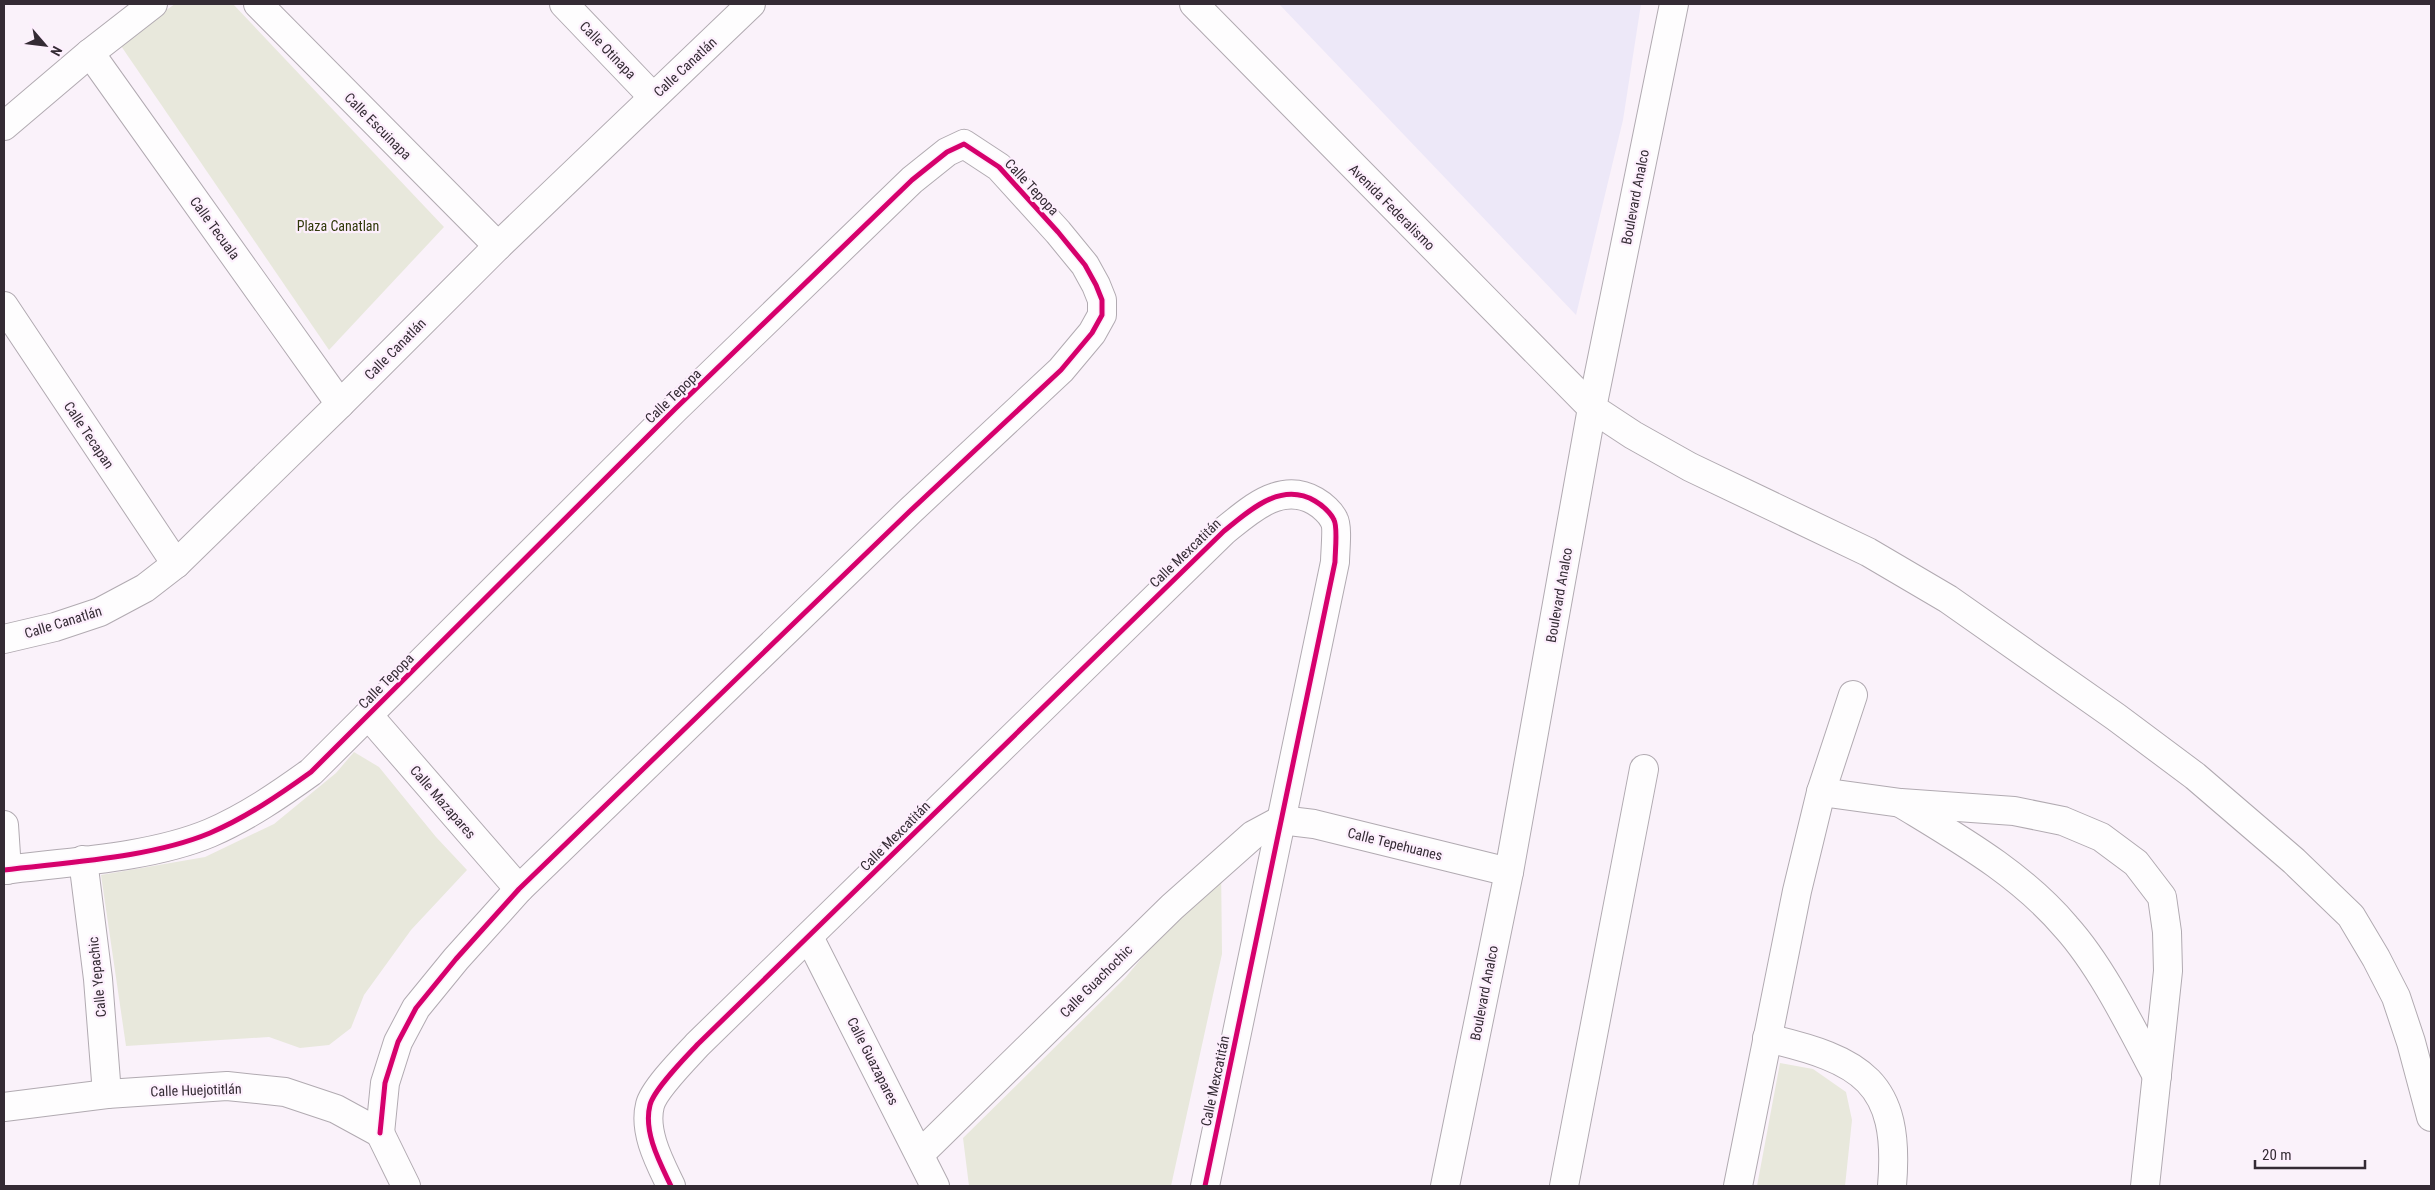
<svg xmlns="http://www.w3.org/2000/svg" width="2435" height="1190" viewBox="0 0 2435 1190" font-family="'Roboto Condensed',sans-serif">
<rect width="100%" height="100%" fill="#faf2fa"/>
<path fill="#ede8f8" d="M1279,4H1641L1623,120L1576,315Z"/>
<g fill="#e8e8dc">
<path d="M175,4H233L444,227L329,350L119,43Z"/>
<path d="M354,752L379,767L436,837L467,870L411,930L364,995L351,1028L329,1045L300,1048L269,1037L126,1046L101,875L205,857L274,824L336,773Z"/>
<path d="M1221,863L1222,954L1171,1186H969L963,1138L1125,978Z"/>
<path d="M1780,1063L1813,1069L1846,1092L1852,1120L1845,1186H1757Z"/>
</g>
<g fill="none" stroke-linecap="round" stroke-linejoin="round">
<defs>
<g id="street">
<path d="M258,4L498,246"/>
<path d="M564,4L653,97"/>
<path d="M1674,4L1592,408L1633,435L1690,467L1868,552L1948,599L2116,717L2195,776L2294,861L2351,916L2376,958L2396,997L2411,1042L2431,1117"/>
<path d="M90,53L340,404"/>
<path d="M4,126L90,53L153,4"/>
<path d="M4,306L176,564"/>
<path d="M4,639L55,627L100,612L145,588L176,564L340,404L498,246L751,4"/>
<path d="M368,715L519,889"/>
<path d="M1821,792L1901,803L2014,811L2063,821L2101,837L2136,863L2162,897L2167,932L2168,971L2145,1186"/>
<path d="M1902,804C1961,840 2021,874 2066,927C2102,967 2132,1029 2157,1076"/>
<path d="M4,825L7,870"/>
<path d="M83,860L98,979L107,1094"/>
<path d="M4,870C68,862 150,858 210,833C247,817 279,795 311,772L675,409L912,180L947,152L964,144L999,167L1058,232L1085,265L1096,285L1102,300V315L1092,333L1061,370L910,511L519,889L456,959L416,1008L398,1042L385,1083L380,1133"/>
<path d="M809,937L935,1186"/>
<path d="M1767,1038C1861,1060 1901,1081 1892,1186"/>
<path d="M4,1107L107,1094L227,1086L285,1092L336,1109L380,1133"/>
<path d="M380,1133L406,1186"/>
<path d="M920,1154L1172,907L1253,835L1281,820L1314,824L1509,872"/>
<path d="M671,1186C660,1163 643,1132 650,1105C654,1089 686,1057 698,1044L1224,531C1250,510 1281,481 1315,501C1322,505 1331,513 1334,520C1338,527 1335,553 1335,562L1205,1186"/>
<path d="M1564,1186L1644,769"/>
<path d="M1738,1186L1797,891L1821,792L1853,695"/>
</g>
<path id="secondary" d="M1194,4L1592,408L1509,872L1445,1186"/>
</defs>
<use href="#street" stroke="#b1aab1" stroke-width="30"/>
<use href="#secondary" stroke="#b1aab1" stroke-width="30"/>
<use href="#street" stroke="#fefdfe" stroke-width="28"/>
<use href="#secondary" stroke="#fefdfe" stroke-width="28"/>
<defs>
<g id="cycleway">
<path d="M4,870C68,862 150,858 210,833C247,817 279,795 311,772L675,409L912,180L947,152L964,144L999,167L1058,232L1085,265L1096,285L1102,300V315L1092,333L1061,370L910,511L519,889L456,959L416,1008L398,1042L385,1083L380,1133"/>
<path d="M671,1186C660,1163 643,1132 650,1105C654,1089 686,1057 698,1044L1224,531C1250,510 1281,481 1315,501C1322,505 1331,513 1334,520C1338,527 1335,553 1335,562L1205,1186"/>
</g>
</defs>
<use href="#cycleway" stroke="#fdeffd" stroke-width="8"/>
<use href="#cycleway" stroke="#d6006c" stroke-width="5"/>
</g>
<g text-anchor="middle" stroke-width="4.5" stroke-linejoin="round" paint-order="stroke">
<g font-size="14" fill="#342b34" stroke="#fdeffd">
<text transform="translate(608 50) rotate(46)" y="5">Calle Otinapa</text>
<text transform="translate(685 67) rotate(-43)" y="5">Calle Canatlán</text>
<text transform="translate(378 126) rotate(45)" y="5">Calle Escuinapa</text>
<text transform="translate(1032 187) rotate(47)" y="5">Calle Tepopa</text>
<text transform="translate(1635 197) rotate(-79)" y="5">Boulevard Analco</text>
<text transform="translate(1392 207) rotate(45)" y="5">Avenida Federalismo</text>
<text transform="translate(215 228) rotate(54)" y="5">Calle Tecuala</text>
<text transform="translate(395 349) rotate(-45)" y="5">Calle Canatlán</text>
<text transform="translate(673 396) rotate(-44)" y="5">Calle Tepopa</text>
<text transform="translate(89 435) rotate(56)" y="5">Calle Tecapan</text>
<text transform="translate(1185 553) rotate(-44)" y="5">Calle Mexcatitán</text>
<text transform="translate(1559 595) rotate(-80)" y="5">Boulevard Analco</text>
<text transform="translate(63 622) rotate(-17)" y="5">Calle Canatlán</text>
<text transform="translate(386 681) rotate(-45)" y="5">Calle Tepopa</text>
<text transform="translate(443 802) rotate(49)" y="5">Calle Mazapares</text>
<text transform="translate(895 836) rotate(-45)" y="5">Calle Mexcatitán</text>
<text transform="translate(1395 844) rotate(14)" y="5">Calle Tepehuanes</text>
<text transform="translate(97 977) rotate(-96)" y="5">Calle Yepachic</text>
<text transform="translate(1096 981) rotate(-45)" y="5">Calle Guachochic</text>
<text transform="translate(1484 993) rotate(-79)" y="5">Boulevard Analco</text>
<text transform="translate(873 1061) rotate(63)" y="5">Calle Guazapares</text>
<text transform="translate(1215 1081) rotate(-78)" y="5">Calle Mexcatitán</text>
<text transform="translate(196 1090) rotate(-2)" y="5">Calle Huejotitlán</text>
</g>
<g font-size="14" fill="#31390a" stroke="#fdeffd">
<text x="338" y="231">Plaza Canatlan</text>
</g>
</g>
<rect width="2435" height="1190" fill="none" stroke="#342b34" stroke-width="10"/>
<g transform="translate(45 45) rotate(118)" stroke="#fdeffd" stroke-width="4" paint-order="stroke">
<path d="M0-4L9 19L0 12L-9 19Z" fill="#342b34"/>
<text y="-8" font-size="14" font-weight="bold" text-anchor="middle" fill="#342b34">N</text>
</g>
<path d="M2255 1160v8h110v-8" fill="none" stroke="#342b34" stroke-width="2.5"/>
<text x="2262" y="1160" font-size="15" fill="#342b34" stroke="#fdeffd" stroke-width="4" paint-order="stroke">20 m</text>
</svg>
